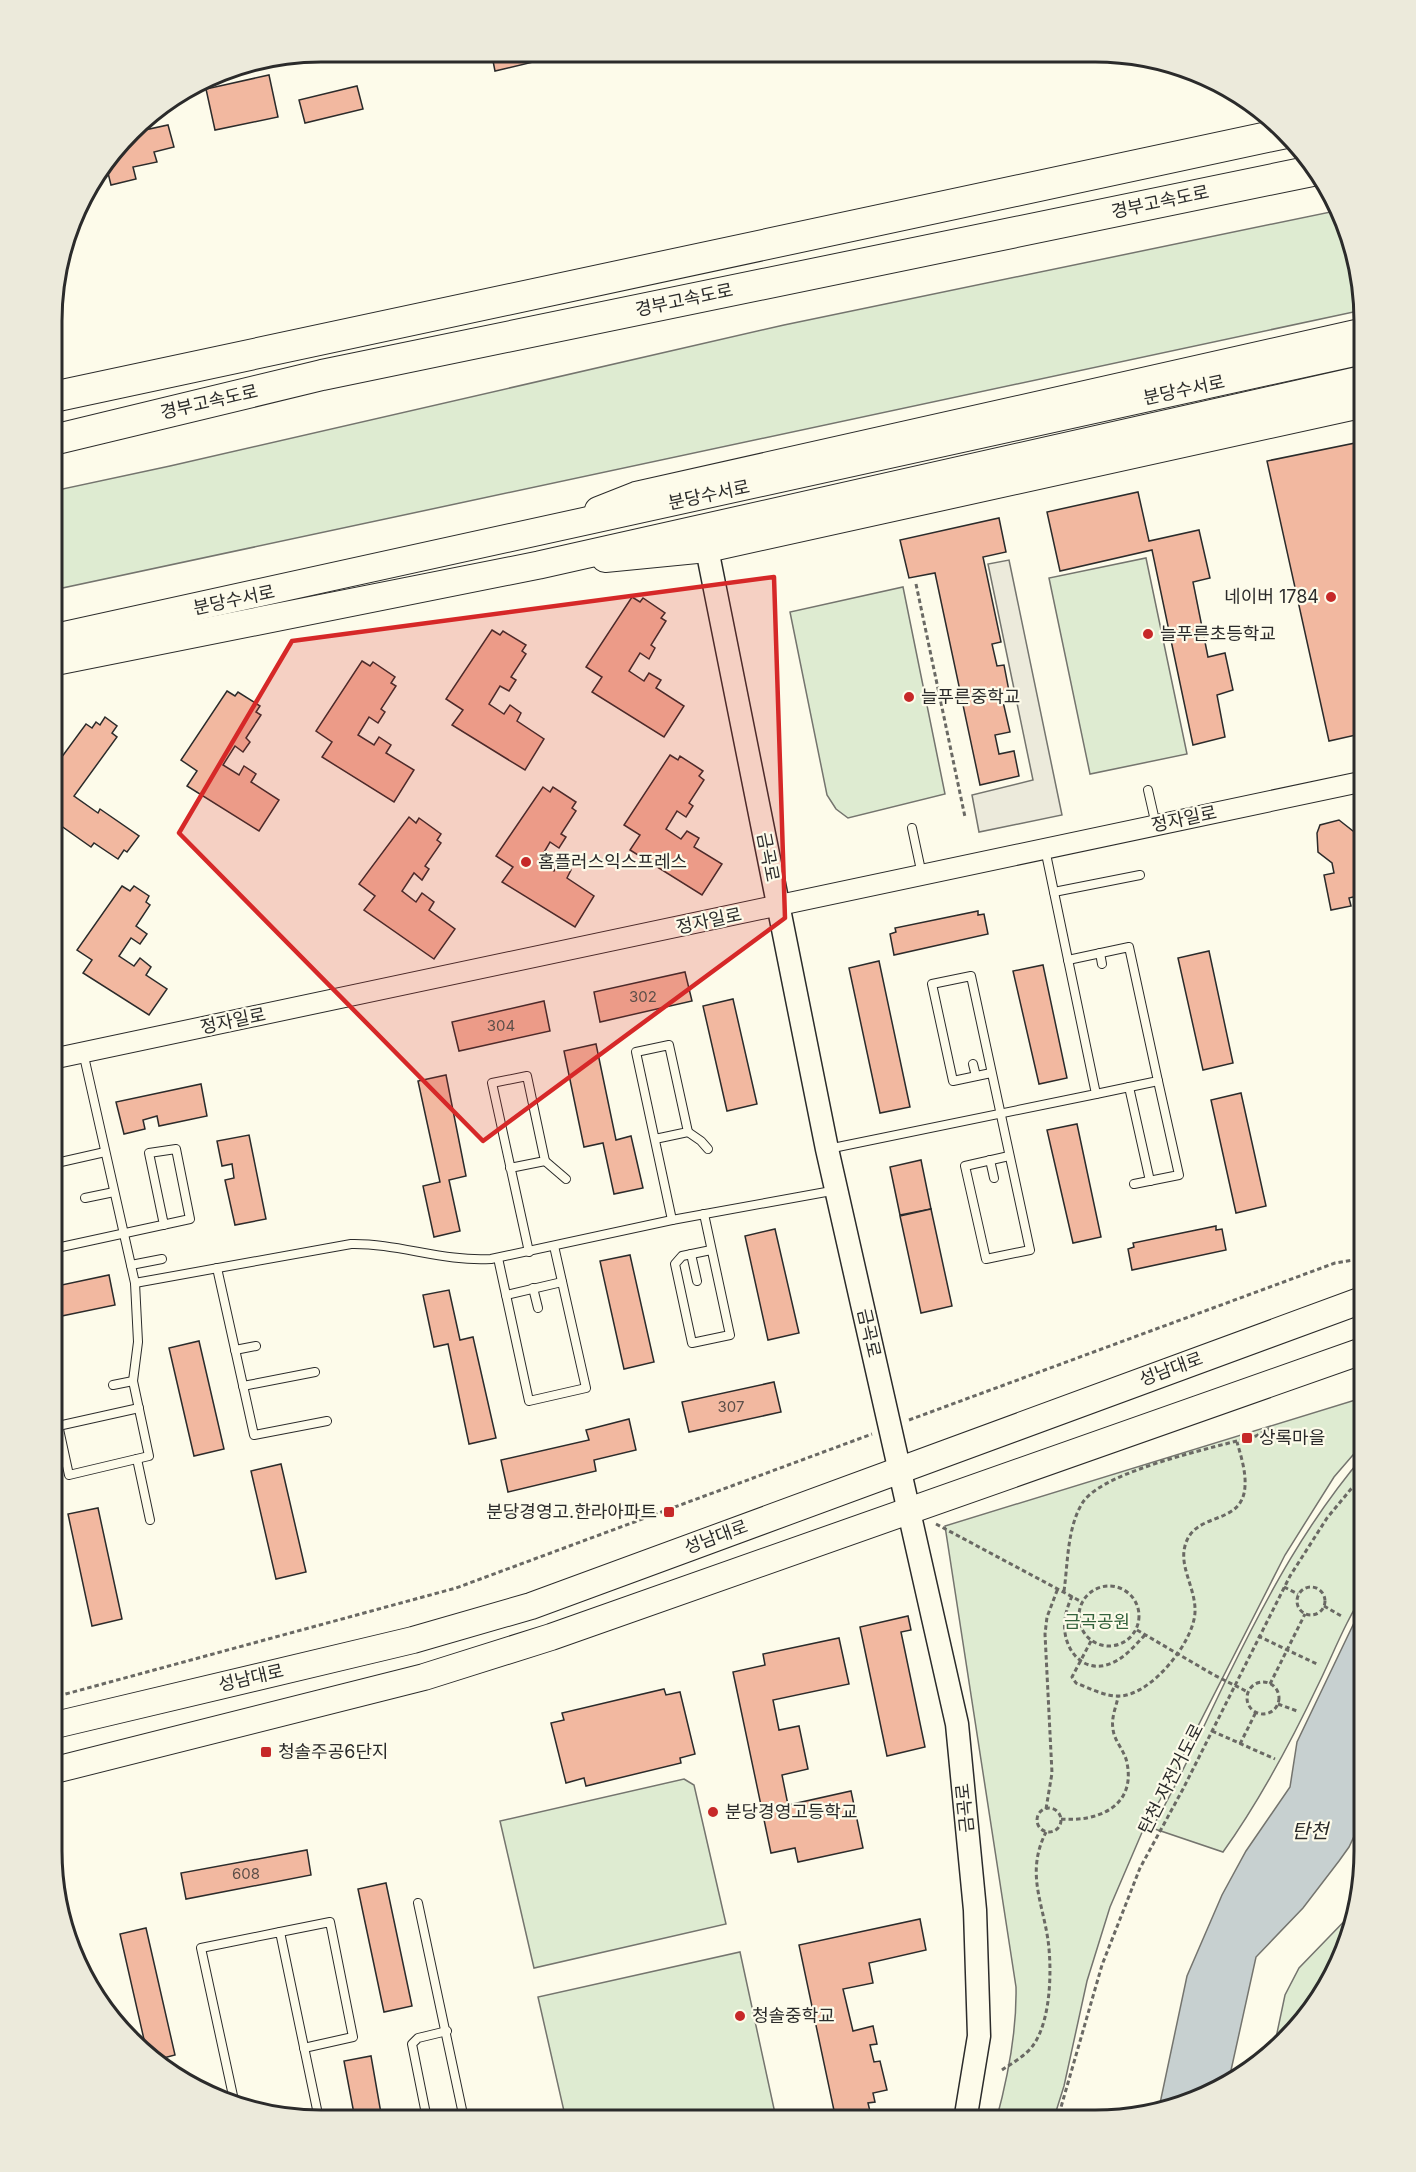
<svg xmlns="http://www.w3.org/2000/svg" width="1416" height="2172" viewBox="0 0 1416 2172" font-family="Inter,'Noto Sans KR',sans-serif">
<rect width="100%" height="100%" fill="#fdfbea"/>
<g fill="#deebd1" stroke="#74746e" stroke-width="1.5">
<path d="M1340,210L1344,217L1363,310L53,590V491L170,466L784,325Z"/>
<path d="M1146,558L1187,754L1090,774L1049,578Z"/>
<path d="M903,587L945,794L848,818L836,809L827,795L790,612Z"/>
<path d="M1365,1397V1441L1334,1477L1285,1555L1165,1791L1143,1830L1110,1907L1087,1981L1064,2086L1053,2121H996C1008,2077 1017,2032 1016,1987L945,1526Z"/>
<path d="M1365,1454V1592C1346,1620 1334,1652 1319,1683C1291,1742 1261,1799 1223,1852L1152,1828C1182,1777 1204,1724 1230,1672C1269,1593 1307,1522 1365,1454Z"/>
<path d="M684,1779L694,1785L726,1924L534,1968L500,1821Z"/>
<path d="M1357,1908L1351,1939L1310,2015L1273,2052L1285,1995L1299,1968Z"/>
<path d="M740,1952L776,2118L767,2120H566L538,1997Z"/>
</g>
<path fill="#eceadb" stroke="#74746e" stroke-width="1.5" d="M1009,560L1062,815L979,832L972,795L1033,780L988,564Z"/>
<path fill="#c7d0d0" stroke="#74746e" stroke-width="1.5" d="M1364,1602V1815L1349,1847L1339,1861L1303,1908L1256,1957L1228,2084L1199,2100L1159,2108L1187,1976L1222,1895L1246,1851L1290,1787L1297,1742Z"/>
<g fill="#f2b8a0" stroke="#2b2b2b" stroke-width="1.5">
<path d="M491,51L549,52L550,58L495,71Z"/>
<path d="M269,75L278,117L215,130L206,89Z"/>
<path d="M357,86L363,109L305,123L299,100Z"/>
<path d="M168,125L174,147L154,152L157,162L133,167L136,179L111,185L106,165L131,133Z"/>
<path d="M1365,441V733L1329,741L1267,461Z"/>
<path d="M1138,492L1149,541L1199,530L1210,578L1193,582L1208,657L1225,653L1233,690L1217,695L1225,737L1193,745L1152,550L1060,571L1047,512Z"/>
<path d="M999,518L1006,552L983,557L1001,642L992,644L997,666L1004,665L1009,691L1001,693L1010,732L995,735L999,754L1014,751L1019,776L980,785L935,573L909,578L900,540Z"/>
<path d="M632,597L640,602L643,598L665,613L661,618L666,621L651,645L655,648L649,659L640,653L629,671L644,681L649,673L661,680L656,688L684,706L664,737L592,692L602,677L586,667Z"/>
<path d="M492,630L500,635L503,631L526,645L522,651L526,654L511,677L516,680L509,691L500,686L489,704L504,714L510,705L521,713L517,721L544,739L525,770L452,725L463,710L446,699Z"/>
<path d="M362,661L370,666L373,662L395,677L391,683L396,686L381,709L385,712L378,723L369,717L358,735L374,745L379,737L391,745L386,753L414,770L394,802L322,757L332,742L316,731Z"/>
<path d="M227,691L235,696L238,692L260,706L256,712L261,715L246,738L250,742L243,752L235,746L223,765L239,775L244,766L256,774L251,782L279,800L259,831L187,786L197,771L181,760Z"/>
<path d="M105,717L117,726L112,733L117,737L74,796L98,813L100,809L139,836L127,852L124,850L118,859L94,843L91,847L57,823L52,829L53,769L86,724L92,728L96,722L100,725Z"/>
<path d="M670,755L678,760L680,756L703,771L699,776L704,780L689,803L693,806L686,817L677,811L666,829L681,839L687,831L699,838L694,847L722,864L702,895L630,850L640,835L624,825Z"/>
<path d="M543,787L550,792L553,787L576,802L572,808L576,811L561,834L566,837L559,848L550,842L539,861L554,871L560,862L571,870L567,878L594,896L575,927L502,882L513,867L496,856Z"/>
<path d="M409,817L416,823L419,818L441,834L437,840L441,843L425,866L429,869L422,880L414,873L402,891L416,902L422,893L434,902L429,910L455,929L434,959L364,910L375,896L359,884Z"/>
<path d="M1339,820L1353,831L1365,829V894L1349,898L1351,906L1331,910L1324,875L1334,873L1332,863L1318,852L1317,833L1320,825Z"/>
<path d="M122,886L130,891L134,886L149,896L146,902L150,905L136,926L147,934L140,944L131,938L119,956L134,966L140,958L151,967L146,975L167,989L149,1015L83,973L92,960L77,950Z"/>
<path d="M978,911V915L984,914L988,934L894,955L890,934L896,932L895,928Z"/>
<path d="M1209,951L1233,1063L1203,1070L1178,958Z"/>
<path d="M879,961L910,1107L880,1113L849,968Z"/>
<path d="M1043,965L1067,1078L1039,1084L1013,971Z"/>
<path d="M685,972L692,1001L600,1022L594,992Z"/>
<path d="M733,999L757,1104L727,1111L703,1006Z"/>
<path d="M544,1001L550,1031L459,1051L452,1022Z"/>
<path d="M596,1044L616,1140L631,1136L643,1188L614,1194L603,1143L584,1147L564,1051Z"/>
<path d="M446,1075L466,1176L449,1180L460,1231L434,1237L423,1186L440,1182L418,1081Z"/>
<path d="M201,1084L207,1116L159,1126L157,1116L143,1120L145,1129L124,1134L116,1102Z"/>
<path d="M1241,1093L1266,1206L1236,1213L1211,1100Z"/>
<path d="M1077,1124L1101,1237L1073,1243L1047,1130Z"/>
<path d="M249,1135L266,1219L235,1225L225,1180L234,1178L232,1164L222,1166L217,1141Z"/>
<path d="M921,1160L931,1209L900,1215L890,1167Z"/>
<path d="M931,1209L952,1306L921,1313L900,1216Z"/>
<path d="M1216,1226V1230L1222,1229L1226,1250L1132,1270L1128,1249L1134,1247L1133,1243Z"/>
<path d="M775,1229L799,1333L768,1340L745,1236Z"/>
<path d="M630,1255L654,1362L624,1369L600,1261Z"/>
<path d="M109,1275L115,1305L52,1318V1287Z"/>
<path d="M449,1290L460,1340L473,1337L496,1438L469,1444L448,1344L434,1347L423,1295Z"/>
<path d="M199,1341L224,1449L194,1456L169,1348Z"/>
<path d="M774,1382L781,1412L689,1432L682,1402Z"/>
<path d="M629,1419L636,1450L594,1460L596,1471L508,1492L501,1460L589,1440L586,1430Z"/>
<path d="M281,1464L306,1572L276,1579L251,1471Z"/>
<path d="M98,1508L122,1619L92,1626L68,1514Z"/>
<path d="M908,1616L911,1630L901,1632L925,1747L887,1756L860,1627Z"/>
<path d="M839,1638L849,1684L773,1700L779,1730L799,1726L808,1769L782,1775L788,1805L851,1791L863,1848L798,1862L795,1848L771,1853L733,1672L765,1665L763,1654Z"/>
<path d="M664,1689L666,1695L680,1692L695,1754L680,1758L681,1763L586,1786L584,1778L566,1783L551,1723L564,1720L562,1713Z"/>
<path d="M307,1850L311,1875L186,1899L181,1873Z"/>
<path d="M386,1883L412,2006L384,2012L358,1889Z"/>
<path d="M920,1919L926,1950L869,1963L873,1983L843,1989L853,2031L873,2026L877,2044L870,2045L874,2062L880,2061L887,2090L873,2093L875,2102L868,2103L872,2120H836L799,1945Z"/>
<path d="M146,1928L175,2055L152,2061L148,2057L120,1934Z"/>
<path d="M371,2056L382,2119H355L344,2061Z"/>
</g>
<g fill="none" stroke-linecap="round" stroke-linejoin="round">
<defs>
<g id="service">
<path d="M1148,790L1156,825"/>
<path d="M912,828L922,875"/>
<path d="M1054,892L1140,875"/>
<path d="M1100,953L1102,964"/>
<path d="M1068,960L1129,947L1158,1081L1096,1094"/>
<path d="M83,1052L135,1283L351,1244C398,1243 443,1262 491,1259L672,1220L837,1190"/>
<path d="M973,1064L976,1076"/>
<path d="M991,1073L953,1081L932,984L971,976L1030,1250L986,1259L965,1166L1009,1156"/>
<path d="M1129,1087L1150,1181"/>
<path d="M688,1132L701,1141L708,1149"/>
<path d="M655,1139L688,1132L669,1045L636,1052L672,1220"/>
<path d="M828,1149L1096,1094L1045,849"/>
<path d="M990,1160L994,1178"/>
<path d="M545,1161L566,1179"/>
<path d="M52,1164L105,1152"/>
<path d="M510,1168L545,1161L527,1076L492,1083L529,1252"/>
<path d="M1134,1184L1179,1175L1158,1081"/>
<path d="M85,1198L114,1192"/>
<path d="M704,1214L730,1335L692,1343L675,1264L682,1256L711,1250"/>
<path d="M52,1249C98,1239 144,1229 190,1219L176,1149L149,1153L164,1225"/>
<path d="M691,1254L697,1281"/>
<path d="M498,1258L529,1401L586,1388L554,1246"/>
<path d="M131,1265L162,1259"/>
<path d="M217,1268L254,1435L327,1421"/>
<path d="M533,1288L538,1308"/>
<path d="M506,1295L562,1282"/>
<path d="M235,1350L256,1346"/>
<path d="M113,1385L133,1381"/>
<path d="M243,1386L315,1372"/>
<path d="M52,1397L69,1475L149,1456L133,1381L138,1342L135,1283"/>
<path d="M58,1426L139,1408"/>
<path d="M137,1459L150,1520"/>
<path d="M418,1903L464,2119"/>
<path d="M280,1932L330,1922L353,2037L304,2048"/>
<path d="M235,2105L201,1948L280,1932L319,2119"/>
<path d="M427,2119L412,2044L418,2038L447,2031"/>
</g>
<path id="tertiary" d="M52,1059L1365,781"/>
<path id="secondary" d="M707,549L827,1149L957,1724L975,1910L979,2036L965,2121"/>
<g id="primary">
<path d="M598,510L636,495L1365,331"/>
<path d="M605,559L707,549L1365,404"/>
<path d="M51,1726L413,1640L531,1606L1365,1299"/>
<path d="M51,1771L424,1677L551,1637L1365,1350"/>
</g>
<g id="trunk">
<path d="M53,638L1365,350"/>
<path d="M53,662L539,565L1365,379"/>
</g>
<g id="motorway">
<path d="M53,397L1286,133"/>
<path d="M53,440L322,375L1317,170"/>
</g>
</defs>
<use href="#service" stroke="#2b2b2b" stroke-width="10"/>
<use href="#tertiary" stroke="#2b2b2b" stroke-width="22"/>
<use href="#secondary" stroke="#2b2b2b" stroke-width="25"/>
<use href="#primary" stroke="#2b2b2b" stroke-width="28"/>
<use href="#trunk" stroke="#2b2b2b" stroke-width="29"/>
<use href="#motorway" stroke="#2b2b2b" stroke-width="32"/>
<g stroke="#6a6964" stroke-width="3" stroke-dasharray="4.5 3" stroke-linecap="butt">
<path d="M916,584L965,817"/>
<path d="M909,1420L1335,1263L1365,1258"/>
<path d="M936,1524L1082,1602"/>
<circle cx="1109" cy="1616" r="30"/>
<path d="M1284,1587L1298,1594"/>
<circle cx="1311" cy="1601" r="14"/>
<path d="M1064,1591C1068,1563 1067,1527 1083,1502C1105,1470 1217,1447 1256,1436L1274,1426"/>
<path d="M1072,1596C1069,1603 1066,1611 1065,1619C1061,1647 1082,1676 1112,1663C1126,1657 1135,1645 1145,1635"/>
<path d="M1324,1606L1343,1617"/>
<path d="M1137,1630L1214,1675L1248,1692"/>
<path d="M1258,1636L1319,1665"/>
<path d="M1091,1641L1072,1677L1076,1683C1089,1688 1106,1697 1120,1696C1151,1695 1194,1642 1195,1612C1196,1589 1179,1567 1185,1546C1194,1510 1243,1527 1245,1486C1246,1472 1241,1456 1237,1442"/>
<circle cx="1263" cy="1698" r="16"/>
<path d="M1270,1684L1305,1614"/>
<path d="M51,1698L456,1588L872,1434"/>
<path d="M1278,1704L1297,1711"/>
<path d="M1212,1731L1275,1759"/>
<path d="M1240,1744L1256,1712"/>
<circle cx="1049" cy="1820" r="12"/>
<path d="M1046,1809L1052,1773L1045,1634L1047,1617L1058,1588"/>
<path d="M1061,1819C1097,1822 1136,1807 1127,1763C1125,1751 1114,1741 1113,1729C1111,1718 1116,1707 1118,1697"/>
<path d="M1002,2070C1012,2063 1027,2055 1034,2044C1051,2019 1052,1969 1048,1940C1042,1900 1026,1872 1046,1832"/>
<path d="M1057,2121L1102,1965L1140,1868L1183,1789L1290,1576L1327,1518L1351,1489L1365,1477"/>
</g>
<use href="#service" stroke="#fdfbea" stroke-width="8"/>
<use href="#tertiary" stroke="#fdfbea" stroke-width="20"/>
<use href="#secondary" stroke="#fdfbea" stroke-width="22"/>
<use href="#primary" stroke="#fdfbea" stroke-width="26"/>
<use href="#trunk" stroke="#fdfbea" stroke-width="27"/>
<use href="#motorway" stroke="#fdfbea" stroke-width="30"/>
</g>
<path fill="#d62828" fill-opacity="0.2" stroke="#d62828" stroke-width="4.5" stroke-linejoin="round" d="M774,577L785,918L483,1141L179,833L292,641Z"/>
<g fill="#c62828" stroke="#fdfbea" stroke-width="2">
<circle cx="1331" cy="597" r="6"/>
<circle cx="1148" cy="634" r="6"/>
<circle cx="909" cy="697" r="6"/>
<circle cx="526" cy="862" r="6"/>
<rect x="1241" y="1432" width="12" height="12" rx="3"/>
<rect x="663" y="1506" width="12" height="12" rx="3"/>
<rect x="260" y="1746" width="12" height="12" rx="3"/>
<circle cx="713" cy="1812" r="6"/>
<circle cx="740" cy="2016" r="6"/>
</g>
<g text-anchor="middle" stroke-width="4.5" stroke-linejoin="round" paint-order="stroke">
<g font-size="15" fill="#5d4e48">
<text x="643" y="1002">302</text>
<text x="501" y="1031">304</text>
<text x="731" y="1412">307</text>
<text x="246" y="1879">608</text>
</g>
<g font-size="18" fill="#2b2b2b" stroke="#fdfbea">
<text transform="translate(1160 202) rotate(-12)" y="6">경부고속도로</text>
<text transform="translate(684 300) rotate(-12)" y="6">경부고속도로</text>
<text transform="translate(1184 390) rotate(-12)" y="6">분당수서로</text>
<text transform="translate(209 402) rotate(-13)" y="6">경부고속도로</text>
<text transform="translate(709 495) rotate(-12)" y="6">분당수서로</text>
<text transform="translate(234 600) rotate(-12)" y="6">분당수서로</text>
<text transform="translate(1184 819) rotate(-12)" y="6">정자일로</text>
<text transform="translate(768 857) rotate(79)" y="6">금곡로</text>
<text transform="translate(709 921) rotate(-12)" y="6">정자일로</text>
<text transform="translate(233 1021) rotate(-12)" y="6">정자일로</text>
<text transform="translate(869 1333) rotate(77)" y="6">금곡로</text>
<text transform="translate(1171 1369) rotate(-20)" y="6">성남대로</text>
<text transform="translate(716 1537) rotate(-20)" y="6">성남대로</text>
<text transform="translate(251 1678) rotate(-13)" y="6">성남대로</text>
<text transform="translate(1171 1779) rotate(-63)" y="6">탄천 자전거도로</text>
<text transform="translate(965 1808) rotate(-96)" y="6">금곡로</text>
</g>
<g font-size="18" fill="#2b2b2b" stroke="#fdfbea" text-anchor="start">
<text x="1319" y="603" text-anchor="end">네이버 1784</text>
<text x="1160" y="640">늘푸른초등학교</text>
<text x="921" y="703">늘푸른중학교</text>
<text x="538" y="868">홈플러스익스프레스</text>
<text x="1259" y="1444">상록마을</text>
<text x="657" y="1518" text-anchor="end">분당경영고.한라아파트</text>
<text x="278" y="1758">청솔주공6단지</text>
<text x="725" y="1818">분당경영고등학교</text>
<text x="752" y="2022">청솔중학교</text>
</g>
<g font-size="18" fill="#34623c" stroke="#fdfbea">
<text x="1097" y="1628">금곡공원</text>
</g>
<g font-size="20" font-style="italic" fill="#2b2b2b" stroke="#fdfbea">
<text x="1310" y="1838">탄천</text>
</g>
</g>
<path d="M0 0H1416V2172H0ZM321 62H1095A259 259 0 0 1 1354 321V1851A259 259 0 0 1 1095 2110H321A259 259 0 0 1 62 1851V321A259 259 0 0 1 321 62Z" fill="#eceadb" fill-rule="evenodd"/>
<path fill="none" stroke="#2b2b2b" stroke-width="3" d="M321 62H1095A259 259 0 0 1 1354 321V1851A259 259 0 0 1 1095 2110H321A259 259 0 0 1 62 1851V321A259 259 0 0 1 321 62Z"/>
</svg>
